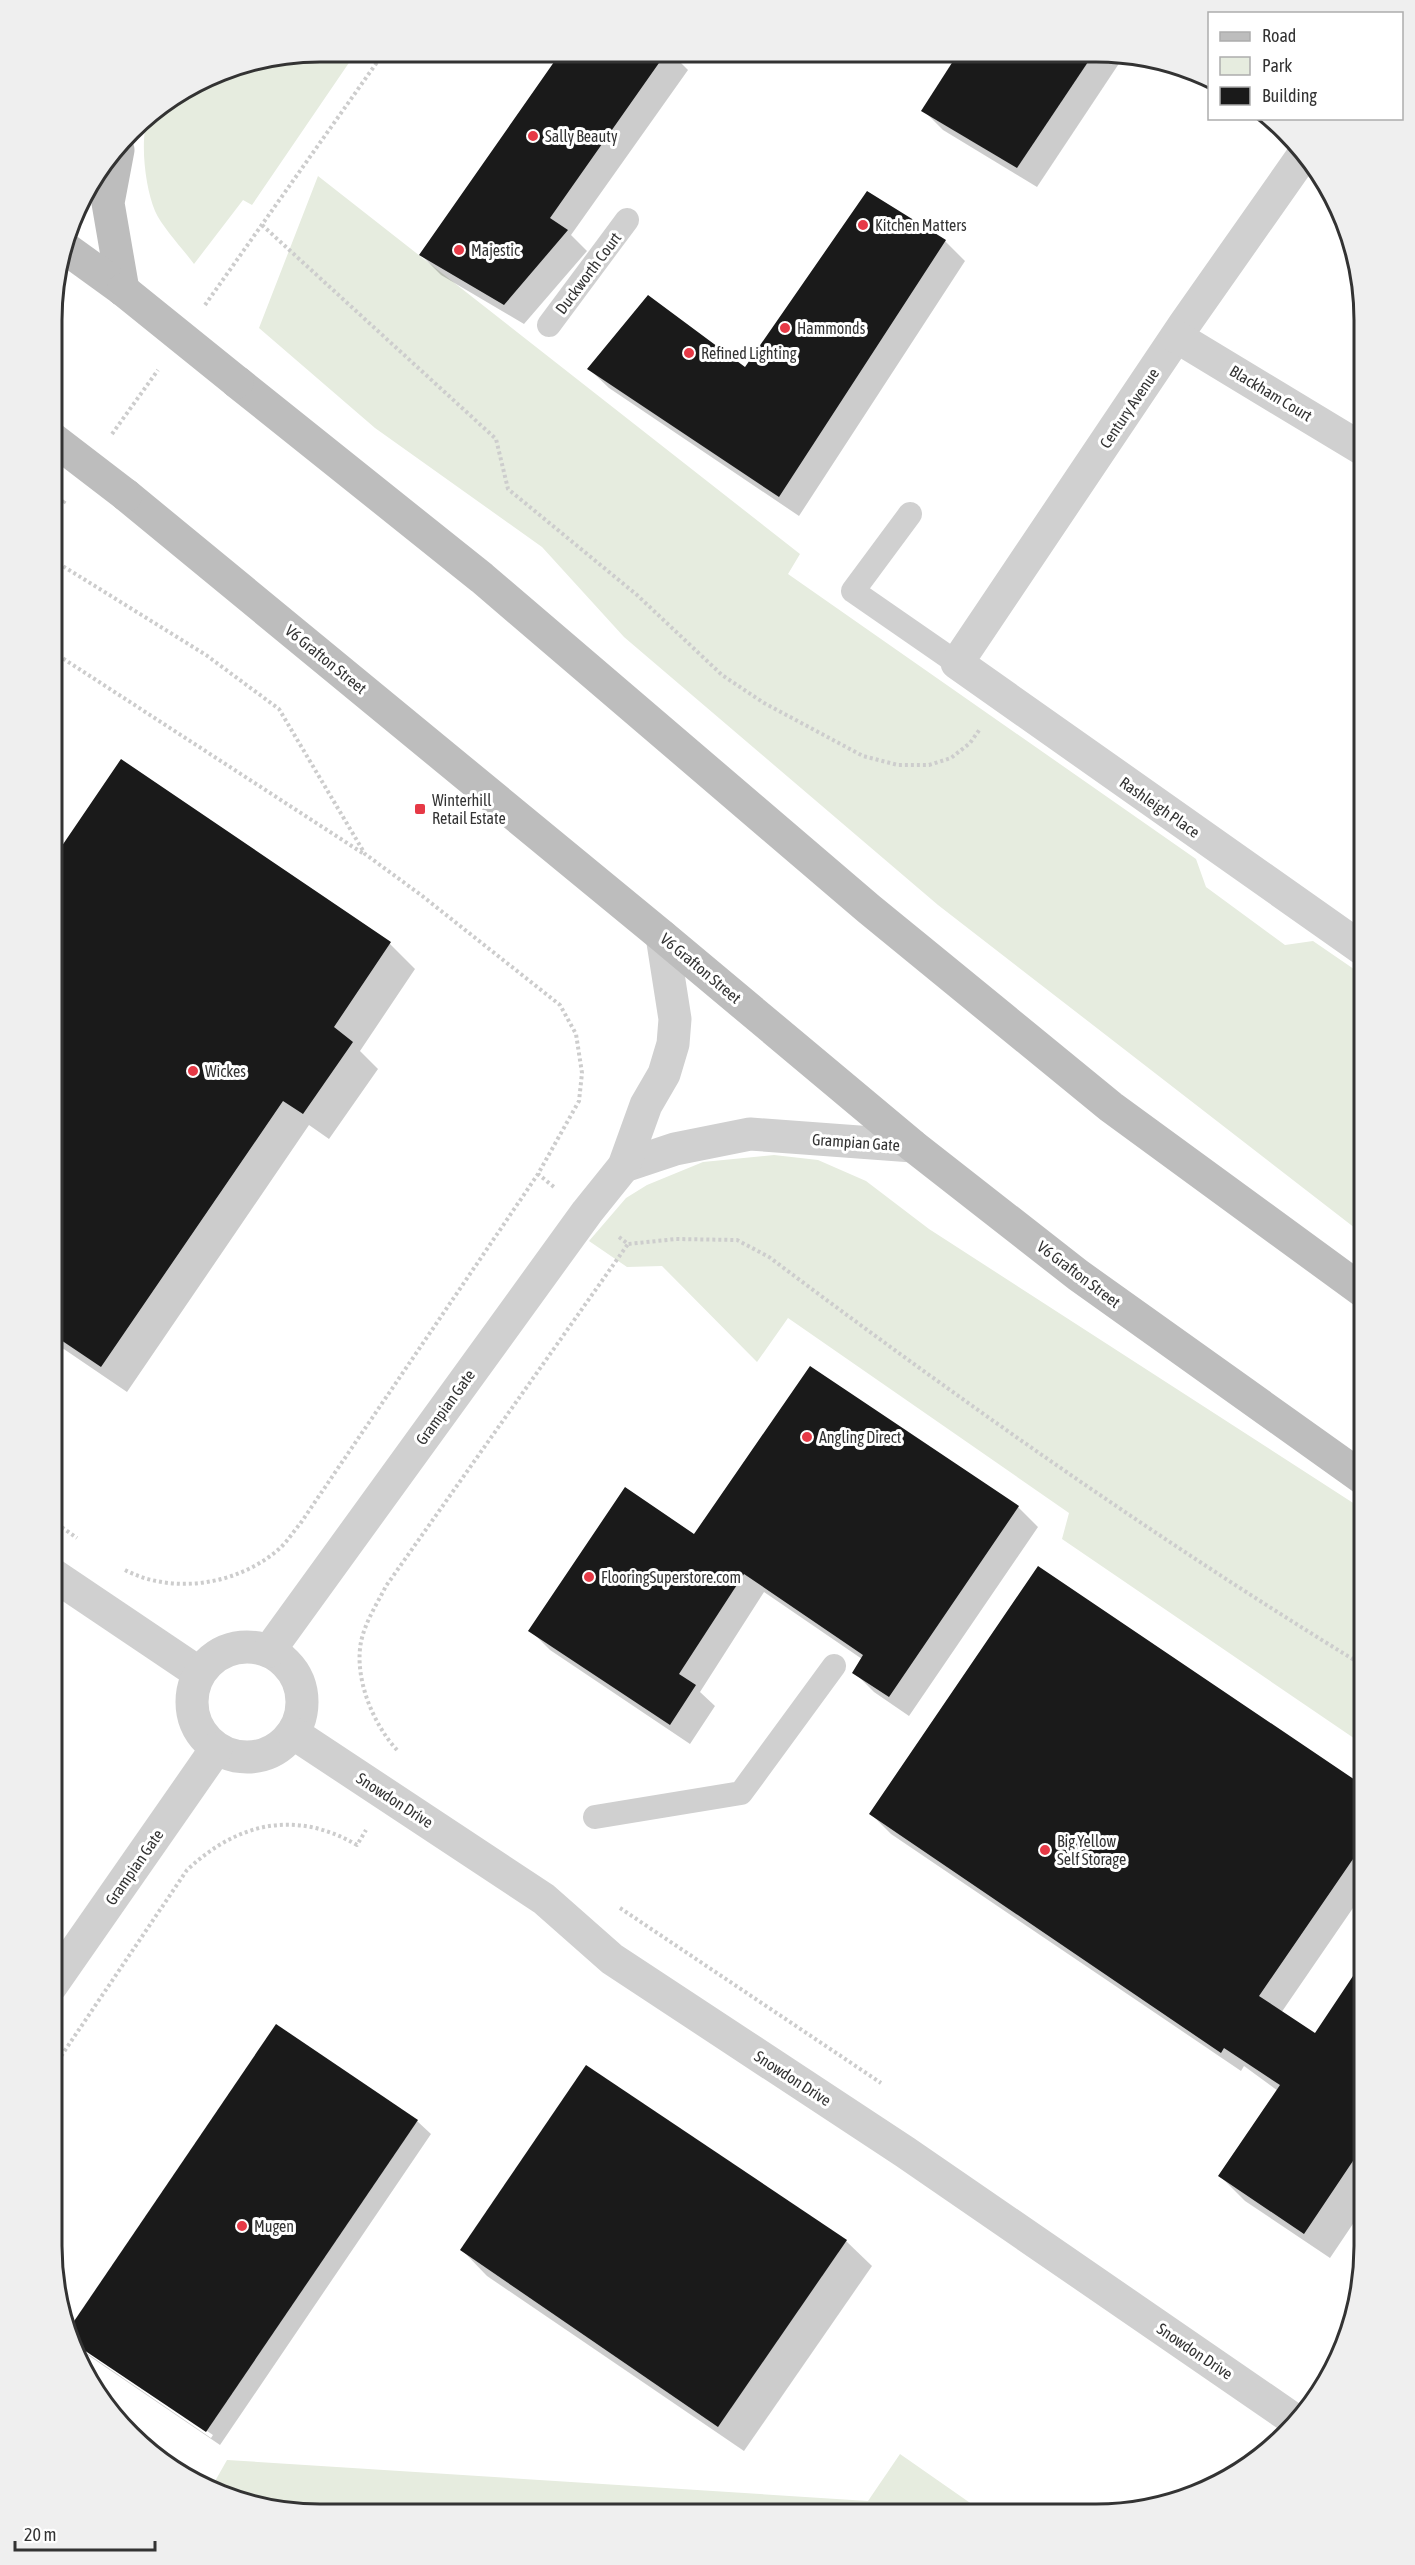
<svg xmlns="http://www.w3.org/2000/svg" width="1415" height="2565" viewBox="0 0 1415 2565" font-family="'Asap Condensed',sans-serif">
<rect width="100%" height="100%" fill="#fff"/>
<g fill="#e6ecdf">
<path d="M320,51H357L252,205L243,200L194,264C183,249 162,227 155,211C145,187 139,138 149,114L217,71Z"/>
<path d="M318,176L800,554L788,574L1196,859L1206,887L1285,945L1313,941L1364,976V1235L938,905L624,637L542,547L375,428L259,328Z"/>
<path d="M774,1155L818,1160L866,1181L929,1229L1364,1510V1745L1062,1539L1069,1513L788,1318L757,1362L662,1266L627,1267L589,1241L626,1198L647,1185L703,1162Z"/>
<path d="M900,2454L986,2514L284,2512L210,2490L227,2460L868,2501Z"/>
</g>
<g fill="#0003" fill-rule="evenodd">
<path d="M563,52L671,53L688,70L571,235L587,251L524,324L441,275L421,255Z"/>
<path d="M959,55L1124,56L1037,187L943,130L923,110Z"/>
<path d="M867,193L945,241L965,261L799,516L609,388L589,369H745Z"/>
<path d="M121,761L390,944L415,969L360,1051L378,1069L329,1139L309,1125L127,1392L52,1341L53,861Z"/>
<path d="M811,1368L1018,1507L1038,1527L909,1716L874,1692L854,1672L862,1659L764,1592L700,1692L715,1706L690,1744L550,1650L530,1630L695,1536Z"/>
<path d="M1364,1788V1892L1281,2013L1315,2035L1363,1963V2209L1330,2258L1245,2201L1220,2176L1278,2091L1244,2066L1241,2071L891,1834L871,1814Z"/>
<path d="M417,2121L431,2134L220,2445L79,2349L69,2340ZM79,2345L213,2435L211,2438L79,2348Z"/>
<path d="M846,2241L872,2266L744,2451L487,2276L462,2250Z"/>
</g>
<g fill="#1a1a1a">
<path d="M561,52L666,53L550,218L568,230L504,305L419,255Z"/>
<path d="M957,55H961L1092,56L1017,168L921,111Z"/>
<path d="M867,191L946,240L779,497L587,369L648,295L745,367Z"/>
<path d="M121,759L391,942L334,1027L353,1042L303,1114L283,1101L101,1367L52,1334L53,859Z"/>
<path d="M810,1366L1019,1506L889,1697L852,1673L863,1655L744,1574L679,1674L696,1685L670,1725L528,1631L625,1487L694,1534Z"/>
<path d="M1038,1566L1364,1786V1843L1259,1996L1315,2033L1363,1961V2146L1304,2234L1218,2176L1280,2085L1224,2048L1221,2053L869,1814Z"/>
<path d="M276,2024L418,2120L206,2432L69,2340L66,2333Z"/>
<path d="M586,2065L847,2240L718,2427L460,2250Z"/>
</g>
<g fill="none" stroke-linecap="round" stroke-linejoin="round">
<g stroke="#cdcdcd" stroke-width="4" stroke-dasharray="3 3" stroke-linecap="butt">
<path d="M262,225L496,439L508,489L637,595L722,675L764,703L863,756L898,765H929L951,758L970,743L980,729"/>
<path d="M205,305L385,51"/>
<path d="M112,434L158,370"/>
<path d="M53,518L66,499"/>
<path d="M53,560L206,655L279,709L365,854L421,895L560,1005L576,1034L582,1073L579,1101L538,1174L554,1187"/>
<path d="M53,652L364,854"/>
<path d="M619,1237L628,1244L676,1239L737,1240L769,1257C962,1402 1158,1540 1364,1666"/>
<path d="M52,1520L77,1538"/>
<path d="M125,1570C173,1595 238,1585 279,1549C287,1542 293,1532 300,1524L538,1174"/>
<path d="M397,1750C373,1724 354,1678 361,1642C365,1622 377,1604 386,1586L628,1244"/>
<path d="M620,1908L881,2083"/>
<path d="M51,2071L187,1870C237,1823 295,1809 357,1845L366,1830"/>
</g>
<g stroke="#d0d0d0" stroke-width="24">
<path d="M549,325L627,220"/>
<path d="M910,514L853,591L957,663"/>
<path d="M595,1817L741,1793L834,1666"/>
</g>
<g stroke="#d0d0d0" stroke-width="33">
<path d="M1304,154L1184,325L957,663L1364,950"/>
<path d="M1177,337L1364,450"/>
<path d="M624,1166L675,1149L750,1134L913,1146"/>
<path d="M52,1574L199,1673"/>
<circle cx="247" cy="1702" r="55"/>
<path d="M269,1651L587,1212L624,1166L646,1105L664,1074L673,1044L675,1019L662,936"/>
<path d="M293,1733L544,1899L612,1959L905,2152L1296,2421"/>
<path d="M51,1986L216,1749"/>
</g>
<g stroke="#bdbdbd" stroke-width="33">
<path d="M118,150L108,203L123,290"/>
<path d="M65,248L123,290"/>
<path d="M237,382L482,578L869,909L1111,1107L1364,1292"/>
<path d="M126,495L662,936L913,1146L1078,1275L1364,1479"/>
</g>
<g stroke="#bdbdbd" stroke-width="33">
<path d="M123,290L237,382"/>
<path d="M53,439L126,495"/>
</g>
</g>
<g fill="#e63946" stroke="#fff" stroke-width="2">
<circle cx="533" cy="136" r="6"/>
<circle cx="863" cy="225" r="6"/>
<circle cx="459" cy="250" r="6"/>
<circle cx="785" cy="328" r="6"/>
<circle cx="689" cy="353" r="6"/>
<rect x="414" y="803" width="12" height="12" rx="3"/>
<circle cx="193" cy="1071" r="6"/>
<circle cx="807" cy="1437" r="6"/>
<circle cx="589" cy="1577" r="6"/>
<circle cx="1045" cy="1850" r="6"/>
<circle cx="242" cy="2226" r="6"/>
</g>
<g text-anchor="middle" stroke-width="6" stroke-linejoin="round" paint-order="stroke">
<g font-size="16" fill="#333" stroke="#fff" text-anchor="start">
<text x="545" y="142">Sally Beauty</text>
<text x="875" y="231">Kitchen Matters</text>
<text x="471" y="256">Majestic</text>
<text x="797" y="334">Hammonds</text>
<text x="701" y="359">Refined Lighting</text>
<text x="432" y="806">Winterhill<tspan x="432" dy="18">Retail Estate</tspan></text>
<text x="205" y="1077">Wickes</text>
<text x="819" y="1443">Angling Direct</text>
<text x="601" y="1583">FlooringSuperstore.com</text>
<text x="1057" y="1847">Big Yellow<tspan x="1057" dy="18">Self Storage</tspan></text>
<text x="254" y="2232">Mugen</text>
</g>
<g font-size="16" fill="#333" stroke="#fff">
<text transform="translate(588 273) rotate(-53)" y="6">Duckworth Court</text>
<text transform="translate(1271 393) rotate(31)" y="6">Blackham Court</text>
<text transform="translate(1129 408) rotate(-56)" y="6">Century Avenue</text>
<text transform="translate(326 659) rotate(39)" y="6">V6 Grafton Street</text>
<text transform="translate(1160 807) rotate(35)" y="6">Rashleigh Place</text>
<text transform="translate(701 968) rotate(40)" y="6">V6 Grafton Street</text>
<text transform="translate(856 1142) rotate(4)" y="6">Grampian Gate</text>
<text transform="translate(1079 1274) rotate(37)" y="6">V6 Grafton Street</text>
<text transform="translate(445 1407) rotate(-54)" y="6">Grampian Gate</text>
<text transform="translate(395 1800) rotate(33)" y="6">Snowdon Drive</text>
<text transform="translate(134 1867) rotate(-55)" y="6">Grampian Gate</text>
<text transform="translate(793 2078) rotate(33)" y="6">Snowdon Drive</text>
<text transform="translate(1195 2351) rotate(34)" y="6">Snowdon Drive</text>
</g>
</g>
<path d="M0 0H1415V2565H0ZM320 62H1096A258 258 0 0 1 1354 320V2246A258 258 0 0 1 1096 2504H320A258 258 0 0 1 62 2246V320A258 258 0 0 1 320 62Z" fill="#efefef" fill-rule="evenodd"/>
<path fill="none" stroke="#333" stroke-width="3" d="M320 62H1096A258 258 0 0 1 1354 320V2246A258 258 0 0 1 1096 2504H320A258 258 0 0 1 62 2246V320A258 258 0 0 1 320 62Z"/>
<rect x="1208" y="12" width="195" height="108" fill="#ffffff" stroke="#adadad" stroke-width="1.5"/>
<rect x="1220" y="32" width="30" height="9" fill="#bdbdbd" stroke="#adadad" stroke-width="1.5"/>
<text x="1262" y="42" font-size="18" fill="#333333">Road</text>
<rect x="1220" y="57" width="30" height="18" fill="#e6ecdf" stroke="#adadad" stroke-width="1.5"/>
<text x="1262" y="72" font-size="18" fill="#333333">Park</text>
<rect x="1220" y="87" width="30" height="18" fill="#1a1a1a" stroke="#adadad" stroke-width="1.5"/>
<text x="1262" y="102" font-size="18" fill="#333333">Building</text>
<path d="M15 2541v9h140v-9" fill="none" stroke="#333333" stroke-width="3"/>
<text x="24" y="2541" font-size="18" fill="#333333" stroke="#ffffff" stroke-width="4.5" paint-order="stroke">20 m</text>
</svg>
